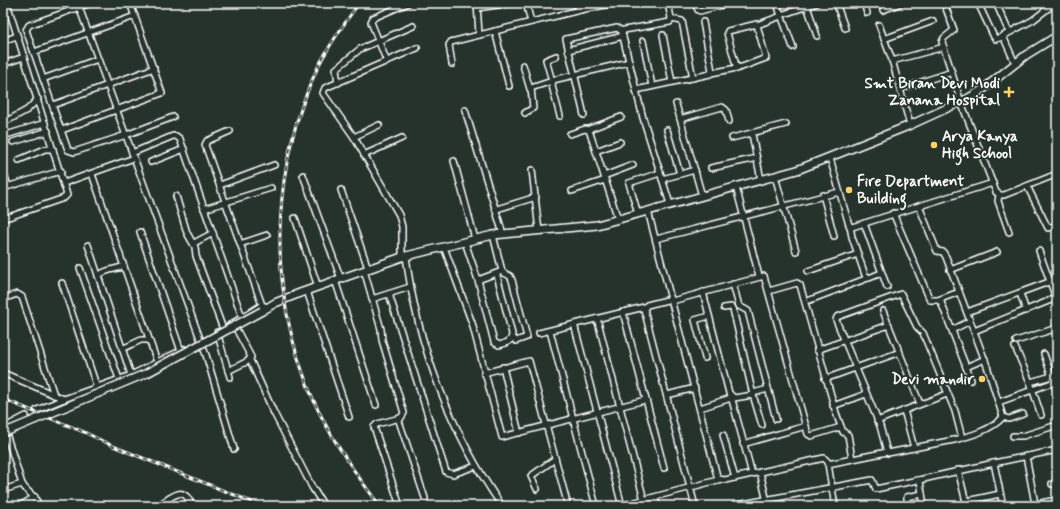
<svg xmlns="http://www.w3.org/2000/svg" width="1060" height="509" viewBox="0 0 1060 509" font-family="Mynerve,sans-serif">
<rect width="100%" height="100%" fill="#26332d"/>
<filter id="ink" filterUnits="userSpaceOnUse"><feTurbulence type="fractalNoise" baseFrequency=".025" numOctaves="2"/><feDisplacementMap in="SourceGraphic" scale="8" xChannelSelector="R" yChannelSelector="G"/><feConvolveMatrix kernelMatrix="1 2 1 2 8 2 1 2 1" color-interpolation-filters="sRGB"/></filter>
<g filter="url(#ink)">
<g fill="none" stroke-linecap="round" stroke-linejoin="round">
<path stroke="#3c4742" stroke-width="5" stroke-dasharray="5 2.5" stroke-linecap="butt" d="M26,416L37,410"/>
<defs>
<g id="street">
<path d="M91,3L29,25L26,30L68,150L74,152L126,135L173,117"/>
<path d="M477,3L479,35"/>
<path d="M526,3L531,22"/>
<path d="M576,3L580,10L605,5"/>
<path d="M604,3L607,5L614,3"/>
<path d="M668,3L671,18L670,22L624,30L622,33L643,118L670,204"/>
<path d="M695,3L698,10L700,11L730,3"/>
<path d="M836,3L845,28"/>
<path d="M864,3L867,13"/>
<path d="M944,3L954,30L944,38L942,42L961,102L996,192L1000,195H1004L1057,174"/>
<path d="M978,3L994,37L996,39L1003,37"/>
<path d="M996,3L1009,32"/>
<path d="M1053,4L1057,9"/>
<path d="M807,6L817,36"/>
<path d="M79,7L206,355L234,449"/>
<path d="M477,8L512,3"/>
<path d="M883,10L901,3"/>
<path d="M671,19L682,21L693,78"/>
<path d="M879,25L892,60L910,125"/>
<path d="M495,31L509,86"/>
<path d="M663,35L672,82"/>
<path d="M884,39L933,21"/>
<path d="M3,41L17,36"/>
<path d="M643,41L652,86"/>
<path d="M793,47L781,15L817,3"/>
<path d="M568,50L623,36"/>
<path d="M34,52L135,16"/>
<path d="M892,61L944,47"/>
<path d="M387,62L371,22L373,18L408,3"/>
<path d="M1015,63L1003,36L1033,20L1055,3"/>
<path d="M3,64L24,57"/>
<path d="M452,64L449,45L451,42L580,10"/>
<path d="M523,65L530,89"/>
<path d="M1057,66V75"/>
<path d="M737,69L727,33L728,31L757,24"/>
<path d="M711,73L742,67L766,58L757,25L781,16L777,3"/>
<path d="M43,79L98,59"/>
<path d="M338,83L336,69L360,49L413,26"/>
<path d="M900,89L952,72"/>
<path d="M636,90L710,74L712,71L703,22"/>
<path d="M676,104L702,196"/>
<path d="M53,105L154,68"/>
<path d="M465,110L503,234"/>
<path d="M525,113L533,108L531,88L552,81L546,60L556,56"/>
<path d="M584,115L566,39L617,28L622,31"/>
<path d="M560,116L552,86L553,80L629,62"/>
<path d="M680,119L722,107L726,110L729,121"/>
<path d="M3,123L27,110L38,99"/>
<path d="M589,129L621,117"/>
<path d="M62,130L162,93L130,3"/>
<path d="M667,130L680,174"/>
<path d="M230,131L207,141L205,145L262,305"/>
<path d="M570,134L585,129L589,130L618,219"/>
<path d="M752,134L761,180"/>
<path d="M6,135L45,123"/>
<path d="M354,137L379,125"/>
<path d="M732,138L786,124"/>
<path d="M13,142L48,131"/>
<path d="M596,151L620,142"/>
<path d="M132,153L173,136H176L180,139L242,317"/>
<path d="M364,155L402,138"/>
<path d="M830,158L849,225L852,227L993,183"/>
<path d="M19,160L45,149H53"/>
<path d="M454,161L475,239"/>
<path d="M151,162L184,149"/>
<path d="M711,168L757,158"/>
<path d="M532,170L539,231"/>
<path d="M3,171L8,186"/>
<path d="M92,174L157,362"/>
<path d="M303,175L341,279"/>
<path d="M604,176L633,165"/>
<path d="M775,176L796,251"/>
<path d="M662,179L695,170"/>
<path d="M64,183L134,158"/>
<path d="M220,185L274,165"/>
<path d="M1027,186L1048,228L1057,225"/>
<path d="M736,187L759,276"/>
<path d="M3,188L61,171"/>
<path d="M341,190L368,268"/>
<path d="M572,191L605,180"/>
<path d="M823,195L834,236"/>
<path d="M999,195L998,201L1009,232"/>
<path d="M176,196L187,233L195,247L196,256L223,329"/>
<path d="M919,206L937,251L943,252L946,257L987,366L1003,417"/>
<path d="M204,209L271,188"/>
<path d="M497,209L536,197"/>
<path d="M893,213L930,300H938L941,302L971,380"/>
<path d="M638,214L629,183L660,173"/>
<path d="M295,218L318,287"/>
<path d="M3,219L64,198L67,195L7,3"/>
<path d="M864,223L887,287"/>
<path d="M850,226L852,237L865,275L869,278L881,273"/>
<path d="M140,232L181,351"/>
<path d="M656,239L839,192"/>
<path d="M465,242L478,280L493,338L494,342L499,345C506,343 512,342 512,334L497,275"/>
<path d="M194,243L213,233"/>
<path d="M240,244L267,235"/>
<path d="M88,245L131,375"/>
<path d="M444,247L472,323L502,437L645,400"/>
<path d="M1039,251L1057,301"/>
<path d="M406,256C417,345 451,433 502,506"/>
<path d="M402,257V227L399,215L354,137L323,93L325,88L332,85L417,48"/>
<path d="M80,268L119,379"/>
<path d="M364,270L381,329L382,340L404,413L399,421L425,498"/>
<path d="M950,270L997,252"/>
<path d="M808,271L858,254"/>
<path d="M502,272L510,276L512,280L527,337L516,341L512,337"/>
<path d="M98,276C105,269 115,270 124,266"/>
<path d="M335,280L376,405"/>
<path d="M478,280L502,271L493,235"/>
<path d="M62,283L97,388"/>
<path d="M733,284L739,306L748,311L776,419"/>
<path d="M307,291L349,417"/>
<path d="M769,291L797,283L800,285L836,413L843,432L848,435L852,459"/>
<path d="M703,292L729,393L734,398L753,395L762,425"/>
<path d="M1020,293L1026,311"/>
<path d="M389,294L446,472L453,474L476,466"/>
<path d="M3,299L17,294L22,297L54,395"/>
<path d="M372,299L410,287"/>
<path d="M671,299L647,305L644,309L695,506"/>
<path d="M810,300L868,278"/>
<path d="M938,300L959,292"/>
<path d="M672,301L764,276L808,434L811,436L841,427"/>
<path d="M724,308L731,307L733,309L753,395"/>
<path d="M883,311L920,404"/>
<path d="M623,312L664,468"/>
<path d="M967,312L1057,279"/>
<path d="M597,318L644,500"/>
<path d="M574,324L622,506"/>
<path d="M230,325L262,305L268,307"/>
<path d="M952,330L970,321"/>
<path d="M550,331L596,506"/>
<path d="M974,331L1056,298"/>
<path d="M217,332L230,377"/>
<path d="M539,333L644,307"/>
<path d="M1016,341L1057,328"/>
<path d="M1015,347L1030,382L1041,415"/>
<path d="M122,349L141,340H149"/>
<path d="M817,350L889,325"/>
<path d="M1044,354L1057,392"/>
<path d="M705,358L695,320L709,316"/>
<path d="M250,360L274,413L312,487L324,506"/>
<path d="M503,367L519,433"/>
<path d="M966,367L985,359"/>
<path d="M228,371L248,361L251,357L233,323"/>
<path d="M3,373L64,399L131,375L184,349"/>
<path d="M484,373L529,361L568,506"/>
<path d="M825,379L900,352"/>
<path d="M1030,382L1052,376"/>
<path d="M753,393L768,389"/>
<path d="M667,395L695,388"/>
<path d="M731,396L752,474L824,458L829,463"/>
<path d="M999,402L1057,381"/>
<path d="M833,406L866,394"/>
<path d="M700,408L731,398"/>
<path d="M37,410L64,399"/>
<path d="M904,410L914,448"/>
<path d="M1003,417L1009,419L1023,414"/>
<path d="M877,421L947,394"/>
<path d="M4,427L22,484C28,494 35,494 39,506"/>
<path d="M3,428L26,416"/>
<path d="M723,435L735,478"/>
<path d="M1013,436H1023L1057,425"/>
<path d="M962,438L955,411L923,333L917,327L901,294L837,317L836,320L880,426L887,452L888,453L954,440C970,436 992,430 1003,417"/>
<path d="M743,444L806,426"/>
<path d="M1026,456L1035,504"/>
<path d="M994,463L1057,450"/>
<path d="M958,470L966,502"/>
<path d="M760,472L768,506"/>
<path d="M718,479L725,480L752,474"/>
<path d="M919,480L994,463L1003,506"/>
<path d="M1052,484L1057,483"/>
<path d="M537,489L531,476L555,459"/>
<path d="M3,490L22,484"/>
<path d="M655,497L657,506"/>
<path d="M1046,502L1057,500"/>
<path d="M399,503L374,427L377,424L400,418"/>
<path d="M20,506L35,497"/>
<path d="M157,506C173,497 183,483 192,506"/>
<path d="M620,506L718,480L648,211"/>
<path d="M732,506L872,480L876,489L918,480L920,481L924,506"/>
<path d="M835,506L828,464L887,452"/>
<path d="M907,506V497L922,494"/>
<path d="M967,506V501L1000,494"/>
<path d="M1028,506L1046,502L1047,506"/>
</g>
<path id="secondary" d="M262,311L275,303L300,293L402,257L493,235L597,225L797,170L908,126L967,99L982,90L1026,55L1057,36"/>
</defs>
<use href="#street" stroke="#fff" stroke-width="8"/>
<use href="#secondary" stroke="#fff" stroke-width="10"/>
<use href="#street" stroke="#26332d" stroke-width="5"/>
<use href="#secondary" stroke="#26332d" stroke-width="7"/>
<defs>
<g id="rail">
<path d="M359,3C344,24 328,46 317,69C273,164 268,275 303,373C319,422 349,465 380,506"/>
<path d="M3,399L84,432L113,446L262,506"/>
</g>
</defs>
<use href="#rail" stroke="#fff" stroke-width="3"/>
<use href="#rail" stroke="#26332d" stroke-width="1.5" stroke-dasharray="4.5" stroke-linecap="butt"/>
<defs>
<path id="secondary-bridge" d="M3,433L147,373L262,311"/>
</defs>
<use href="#secondary-bridge" stroke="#fff" stroke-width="10" stroke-linecap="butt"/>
<use href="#secondary-bridge" stroke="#26332d" stroke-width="7"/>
</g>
</g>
<g fill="#ffd166" stroke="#26332d" stroke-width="1.5">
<path d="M1007 86h4v4h4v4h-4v4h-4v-4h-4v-4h4z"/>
<circle cx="934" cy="145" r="4"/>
<circle cx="849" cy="190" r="4"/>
<circle cx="982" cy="379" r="4"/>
</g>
<g text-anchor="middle" stroke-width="3.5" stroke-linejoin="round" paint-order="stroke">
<g font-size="15" font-weight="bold" fill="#fff" stroke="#26332d" text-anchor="end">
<text x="1000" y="88">Smt Biran Devi Modi<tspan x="1000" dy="17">Zanana Hospital</tspan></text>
<text x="942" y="141" text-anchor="start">Arya Kanya<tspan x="942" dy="17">High School</tspan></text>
<text x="857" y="186" text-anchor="start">Fire Department<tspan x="857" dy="17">Building</tspan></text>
<text x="974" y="384">Devi mandir</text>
</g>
</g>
<rect width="1060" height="509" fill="none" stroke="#26332d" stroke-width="16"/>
<rect x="8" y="8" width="1044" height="493" fill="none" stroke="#fff" stroke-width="1.5" filter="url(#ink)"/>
</svg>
